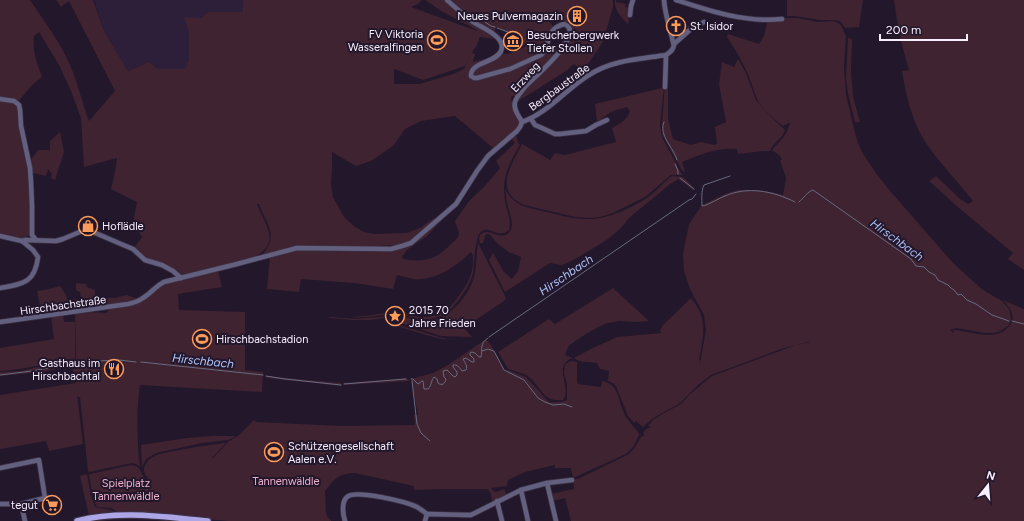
<svg xmlns="http://www.w3.org/2000/svg" width="1024" height="521" viewBox="0 0 1024 521" font-family="Figtree,sans-serif">
<rect width="100%" height="100%" fill="#22172b"/>
<path fill="#2d1e39" d="M94,0H243V12H209L189,32V59L185,69H158L149,62L128,71L104,31Z"/>
<g fill="#3f2330" fill-rule="evenodd">
<path d="M0,0H30C44,21 60,42 70,65C78,83 82,103 89,121L115,91L69,1L61,7L56,0H93L104,31L128,71L149,62L158,69H185L189,59V32L184,17L201,18L209,12H243V0H422L418,4L411,7L477,31V30L443,12L425,0H613V7L605,35L607,36L588,64L592,71L587,75L574,64L566,71L520,100L518,102L517,100L541,70L524,85L516,95L511,97L512,103H513L520,124L518,129L493,148L455,116L421,121L405,129L393,146L371,161L356,166L332,152V167L331,185L333,197L344,217L355,227L364,232L374,234L407,233L420,228L434,218L435,221L410,241L397,245L284,251L282,250L262,255C280,234 266,225 259,204H257C264,224 282,241 256,256L184,276L148,259C143,256 140,252 134,248L142,237L133,223L137,202L111,189L115,172L117,158L84,167L81,118L71,91L59,65L39,32L34,36C32,51 37,63 42,77L31,86L18,102L0,96ZM554,15L571,26L559,46L544,54L548,34L553,26L549,21ZM496,27L509,33L526,46L517,51L508,54L501,53L491,57L473,62L475,54L472,53L474,49L476,47L480,37L493,39ZM470,56L464,69L453,74L420,84H394V69L423,80L465,66Z"/>
<path d="M615,0H616V2L626,4L625,7L630,8L628,24C622,18 614,10 615,2Z"/>
<path d="M787,0H863L859,27L845,28L840,21L835,20H820L794,16H787Z"/>
<path d="M894,0H1024V270L1008,259L1013,253L959,208L929,181L936,176L959,198L968,204L973,201C958,181 940,164 926,143C912,122 906,96 902,71L909,70C902,47 897,24 894,0Z"/>
<path d="M786,18H797L818,22L834,21L841,25L846,36L844,67L846,95L854,129L858,143L863,154L876,173L891,192L953,263L983,290L1002,301L1009,309L1010,312L1011,319L1010,322L1008,326L998,332L993,333H985L956,328L950,330L954,333L953,330C972,331 997,343 1010,325C1017,316 1009,307 1003,300L1024,309V521H571L565,498L553,501L551,494L574,489L573,480L580,478L629,454L635,447L641,437L644,436V434L643,433L646,429L651,427L648,426L653,420L662,414L681,404L690,394L712,376L796,345L811,342H808L784,348L711,375L698,385L679,404L660,414L651,420L643,427L636,421L634,423L628,416L616,386L613,383L608,381L609,371L600,369L597,363C589,361 581,364 574,358L593,348L617,337L661,333L660,330L663,325L691,298C694,302 698,307 700,312C706,327 702,345 699,360H700L699,368L706,330L704,315L690,289L684,271L683,254L689,224L702,205L725,194L738,190H756L771,192L783,195L786,178L780,160H782L780,156L772,150C777,144 782,140 786,133C788,130 788,127 790,124L789,123L783,126C774,119 762,110 757,99C753,90 751,81 747,72C741,60 735,48 727,37L728,34L734,36L759,44L764,36L767,22Z"/>
<path d="M848,38L852,39L851,71L853,97L860,122H855L848,93L846,79Z"/>
<path d="M738,59L746,73L756,100L768,114L785,130C782,139 771,145 770,151H763L738,154L737,149C718,147 699,155 682,162L685,171L683,172L663,136L662,124L665,85H668V119L673,139L691,145L701,142L715,145L717,143L715,127L726,122L719,84L722,62L734,67Z"/>
<path d="M664,86L660,126L662,137L682,175H671L645,197L613,213L600,217L589,218L575,217L524,205C493,191 511,166 522,144L550,160L555,153L565,155L616,142L612,128C620,124 628,119 630,111L627,107C621,109 613,110 608,114C604,117 602,119 597,122L595,104L662,88Z"/>
<path d="M0,99L14,101L19,105L30,161L38,150H50V141L60,132L64,152L55,180L51,178L52,174L48,169L46,176L33,173L30,175V234L25,238L20,239L0,233Z"/>
<path d="M516,134L518,143L520,144C510,163 501,177 505,200C506,209 512,221 509,230C498,240 489,224 481,232C475,236 474,265 473,273C471,281 467,288 462,295C453,309 441,321 423,319C414,319 405,314 396,314C381,314 366,319 351,317C360,316 369,316 378,314C383,314 389,312 394,312C404,311 413,318 424,317C442,317 451,307 461,293C465,287 469,281 471,274C473,268 473,262 473,256L471,252C455,267 436,281 413,279C408,278 402,276 397,275L393,289L354,283L301,279L299,292L267,289L270,256L295,250L405,247L443,217V219L427,236L408,249L402,257L403,259C425,263 437,259 452,243C455,241 459,237 459,233C458,229 456,225 455,221L470,200L484,187L500,168L496,161L515,143L511,138Z"/>
<path d="M673,176L683,177L694,188V191L692,189L678,179L669,185L629,218C618,234 601,244 585,253C578,257 572,261 565,264L561,265L550,263L505,292L489,260L493,253L504,272L512,279L518,271L521,257L509,252L498,244L489,234H486L483,243H480L479,239L480,235C489,226 497,240 507,234C517,228 509,212 507,204C506,198 506,193 505,188C512,205 525,207 542,211C556,214 572,219 587,219C606,220 631,208 647,198C655,192 662,184 670,177Z"/>
<path d="M478,243L506,298L504,301L464,328L472,337L441,336L397,322L394,320L393,316L396,315C405,316 414,320 423,321C447,322 468,298 474,277C477,266 476,254 478,243Z"/>
<path d="M218,270L222,287L178,294L179,310L245,312V370L263,372L262,392L140,385C136,410 137,442 140,467L136,464L132,463L89,472L88,471L80,397H78L77,394L83,444L49,451L46,441L0,449V395L76,383L72,366L42,372L0,376V372L21,371L76,358L75,312H70L69,308L65,303L53,305V315L63,313L64,322H75V358C50,362 26,370 0,371V348L54,339L51,315L42,316L37,291L49,289L60,286L66,295L67,300L81,299L80,292L76,290V283L86,284L87,287L95,290V298H115L127,295L137,299L164,284ZM89,304H107L109,307L107,313L88,312V310Z"/>
<path d="M613,288L649,321L638,322L619,321L608,323L600,326L586,334L571,344L568,347L565,355L573,358C551,365 573,387 563,400C541,403 541,384 526,375C520,372 513,371 508,369L498,352L549,319L555,324Z"/>
<path d="M389,316L396,324L439,337L448,339H442L426,335L397,326L392,323L389,317L369,320H353L329,318V317L357,319Z"/>
<path d="M486,339L491,345L505,372L507,370L526,377L539,391L545,398L549,402H562L567,400V384L564,373L565,364L571,361L577,362V381L578,384L601,387L602,381C620,384 618,402 625,415C629,422 634,427 639,433V435L634,446L626,454L573,478L571,468H555V465L525,472L508,480L507,486L491,488L494,491L496,492L504,489L507,495L492,502L491,494L489,491L488,489H443L414,490V486L355,473C337,474 336,478 325,491L326,513L328,518L331,520V521H229L148,514L120,513L111,508L97,507C92,497 91,486 89,475L90,474L131,465C141,466 139,470 144,477C145,479 148,480 150,482C147,477 143,473 144,468C145,464 148,460 151,458C157,454 163,453 169,452C188,448 207,445 226,443L212,458H213L229,441L238,436L254,420L256,422L342,426L415,425L414,415H418L411,379L433,373L448,365Z"/>
<path d="M266,376L341,383L342,386L267,378Z"/>
<path d="M406,378L410,381L344,385V383Z"/>
<path d="M211,436H234L235,437L228,440L202,443L156,453L146,459L142,467L141,445L187,438Z"/>
<path d="M87,474L91,496L95,507C101,509 107,508 113,511V513L89,516L80,476Z"/>
</g>
<g fill="none" stroke-linecap="round" stroke-linejoin="round">
<g stroke="#676b82" stroke-width="1">
<path d="M485,22L491,26L495,27"/>
<path d="M497,28L508,32L522,44"/>
<path d="M664,122C658,135 674,148 677,160"/>
<path d="M675,164L678,171V174"/>
<path d="M730,176L704,185C701,191 702,199 702,206C709,205 717,199 725,196C748,186 773,191 795,202"/>
<path d="M680,178L694,189"/>
<path d="M799,202C804,198 807,192 813,190L911,259L916,266L924,267L929,272L935,275L938,280L948,285L951,288L954,290L958,295L961,294L967,300L976,304L992,315L1009,321"/>
<path d="M1012,321L1024,324"/>
<path d="M489,337L689,200L692,199L696,194"/>
<path d="M482,351L488,349L494,351L504,370L524,380L538,398L545,402L553,405L564,404L572,407"/>
<path d="M77,362L119,360L136,362"/>
<path d="M141,362L263,375"/>
<path d="M0,375L32,371L74,363"/>
<path d="M266,376L285,379L341,385"/>
<path d="M411,379H413L418,384L422,381H423L424,389H428C432,385 431,380 434,377L437,379L438,383C442,386 445,384 446,379L444,377L443,371L447,370L453,376L455,377L457,375V372L453,367V365C457,364 460,368 462,371L466,370C468,366 465,363 463,359L466,358L472,362H474V359L470,355V353L472,352L475,353L479,357H481C483,348 479,344 488,338"/>
<path d="M412,381L417,424L421,433L430,441"/>
<path d="M344,384L406,379"/>
</g>
<defs>
<g id="minor">
<path d="M447,0C455,7 464,16 473,22C482,28 507,37 501,51C496,63 470,62 471,76L474,78H477L510,69L541,55C552,46 543,30 564,24C588,33 533,78 525,87C522,91 516,97 515,102C513,110 519,116 522,122"/>
<path d="M676,0C710,11 746,23 782,19"/>
<path d="M630,15L631,6L633,0"/>
<path d="M669,28L672,26L685,33"/>
<path d="M674,44L693,27L704,22"/>
<path d="M665,87L666,55"/>
<path d="M0,99L14,101L19,105L20,110L21,126L30,168L31,183L32,207V235L36,240"/>
<path d="M531,119L535,125L542,128L555,134H560L586,131L596,125L607,120"/>
<path d="M522,122C548,113 566,89 589,75C612,60 640,59 666,55C669,53 672,51 673,48C674,46 674,44 673,42C670,28 665,15 664,0"/>
<path d="M0,236L22,241L33,250L38,257C35,283 23,284 0,288"/>
<path d="M22,241L26,240L56,241L63,239L82,231L93,232L121,244L133,249L145,260L162,265L173,271L181,278"/>
<path d="M0,322L128,304C133,303 139,301 143,298C151,293 156,286 164,282L233,265L297,248L391,249L402,246L411,243L456,204L477,171L488,156L517,131L520,127L522,122"/>
<path d="M0,468L39,460L45,498L21,504L25,521"/>
<path d="M547,483L556,521"/>
<path d="M521,490L528,521"/>
<path d="M497,501L502,521"/>
<path d="M0,504H21"/>
<path d="M345,521C343,515 341,502 347,497C355,489 407,502 417,507C421,509 424,512 427,514"/>
<path d="M425,521L427,514L467,515H471L521,490L547,483L572,480"/>
</g>
<path id="major" d="M77,521C120,510 164,517 208,521"/>
</defs>
<use href="#minor" stroke="#3c3144" stroke-width="6"/>
<use href="#major" stroke="#3c3144" stroke-width="8"/>
<use href="#minor" stroke="#63607f" stroke-width="4.5"/>
<use href="#major" stroke="#aca5e6" stroke-width="5.5"/>
<path stroke="#d6cedd" stroke-width="1" stroke-dasharray="5 5" stroke-linecap="butt" d="M507,35H510L523,45"/>
</g>
<defs>
<symbol id="building-ring" viewBox="-11 -11 22 22"><circle r="9.5" fill="#22172b" stroke="#fe9b59" stroke-width="1.5"/><path d="M-4-6H4V6H1V3H-1V6H-4ZM-2.5-4.3h1.7v1.8h-1.7ZM.8-4.3h1.7v1.8H.8ZM-2.5-1h1.7V.8h-1.7ZM.8-1h1.7V.8H.8Z" fill="#fe9b59"/></symbol>
<symbol id="church-ring" viewBox="-11 -11 22 22"><circle r="9.5" fill="#22172b" stroke="#fe9b59" stroke-width="1.5"/><path d="M-1.2-6h2.4v3.5h3.3v2.4h-3.3V6h-2.4V-.1h-3.3v-2.4h3.3Z" fill="#fe9b59"/></symbol>
<symbol id="stadium-ring" viewBox="-11 -11 22 22"><circle r="9.5" fill="#22172b" stroke="#fe9b59" stroke-width="1.5"/><path d="M0-5a6.5 5 0 1 0 0 10a6.5 5 0 1 0 0-10ZM-3.5-1.8h7v3.6h-7Z" fill="#fe9b59"/></symbol>
<symbol id="museum-ring" viewBox="-11 -11 22 22"><circle r="9.5" fill="#22172b" stroke="#fe9b59" stroke-width="1.5"/><path d="M0-6L6-3V-2H-6V-3ZM-5-1h2V3h-2ZM-1-1h2V3h-2ZM3-1h2V3H3ZM-6 4H6V6H-6Z" fill="#fe9b59"/></symbol>
<symbol id="shop-ring" viewBox="-11 -11 22 22"><circle r="9.5" fill="#22172b" stroke="#fe9b59" stroke-width="1.5"/><path d="M-5-2.5h2.3a2.7 3.5 0 0 1 5.4 0H5L5.5 6h-11ZM-1.5-2.5h3a1.5 2.3 0 0 0-3 0Z" fill="#fe9b59"/></symbol>
<symbol id="sight-ring" viewBox="-11 -11 22 22"><circle r="9.5" fill="#22172b" stroke="#fe9b59" stroke-width="1.5"/><path d="M0-6L1.8-2.2L6-1.7L2.9 1.2L3.7 5.4L0 3.3L-3.7 5.4L-2.9 1.2L-6-1.7L-1.8-2.2Z" fill="#fe9b59"/></symbol>
<symbol id="restaurant-ring" viewBox="-11 -11 22 22"><circle r="9.5" fill="#22172b" stroke="#fe9b59" stroke-width="1.5"/><path d="M-5-6h1v4h1v-4h1v4h1v-4h1v5L-1.5 .5V6h-2V.5L-5-1ZM5-6V6H3V1.5H1.5Q1.5-4 5-6Z" fill="#fe9b59"/></symbol>
<symbol id="supermarket-ring" viewBox="-11 -11 22 22"><circle r="9.5" fill="#22172b" stroke="#fe9b59" stroke-width="1.5"/><path d="M-6-5.5h2.5l.6 2H6L4.5 2H-2.5L-4.4-4H-6ZM-1.5 3.2a1.3 1.3 0 1 0 .1 0ZM3 3.2a1.3 1.3 0 1 0 .1 0Z" fill="#fe9b59"/></symbol>
</defs>
<g fill-rule="evenodd">
<use href="#building-ring" x="566" y="5" width="22" height="22"/>
<use href="#church-ring" x="665" y="15" width="22" height="22"/>
<use href="#stadium-ring" x="426" y="29" width="22" height="22"/>
<use href="#museum-ring" x="502" y="30" width="22" height="22"/>
<use href="#shop-ring" x="77" y="215" width="22" height="22"/>
<use href="#sight-ring" x="384" y="305" width="22" height="22"/>
<use href="#stadium-ring" x="191" y="328" width="22" height="22"/>
<use href="#restaurant-ring" x="103" y="358" width="22" height="22"/>
<use href="#stadium-ring" x="263" y="441" width="22" height="22"/>
<use href="#supermarket-ring" x="41" y="494" width="22" height="22"/>
</g>
<g text-anchor="middle" stroke-width="4" stroke-linejoin="round" paint-order="stroke">
<g font-size="11" fill="#f7effe" stroke="#22172b" text-anchor="start">
<text x="563" y="20" text-anchor="end">Neues Pulvermagazin</text>
<text x="690" y="30">St. Isidor</text>
<text x="423" y="38" text-anchor="end">FV Viktoria<tspan x="423" dy="13">Wasseralfingen</tspan></text>
<text x="527" y="39">Besucherbergwerk<tspan x="527" dy="13">Tiefer Stollen</tspan></text>
<text x="102" y="230">Hoflädle</text>
<text x="409" y="314">2015 70<tspan x="409" dy="13">Jahre Frieden</tspan></text>
<text x="216" y="343">Hirschbachstadion</text>
<text x="100" y="367" text-anchor="end">Gasthaus im<tspan x="100" dy="13">Hirschbachtal</tspan></text>
<text x="288" y="450">Schützengesellschaft<tspan x="288" dy="13">Aalen e.V.</tspan></text>
<text x="38" y="509" text-anchor="end">tegut</text>
</g>
<g font-size="11" fill="#f7effe" stroke="#22172b">
<text transform="translate(525 77) rotate(-47)" y="4">Erzweg</text>
<text transform="translate(559 87) rotate(-36)" y="4">Bergbaustraße</text>
<text transform="translate(63 305) rotate(-8)" y="4">Hirschbachstraße</text>
</g>
<g font-size="11" fill="#eeb1cc" stroke="#22172b">
<text x="286" y="485">Tannenwäldle</text>
<text x="126" y="487">Spielplatz<tspan x="126" dy="13">Tannenwäldle</tspan></text>
</g>
<g font-size="12" font-style="italic" fill="#aec3f8" stroke="#22172b">
<text transform="translate(897 240) rotate(36)" y="4">Hirschbach</text>
<text transform="translate(566 275) rotate(-34)" y="4">Hirschbach</text>
<text transform="translate(203 361) rotate(6)" y="4">Hirschbach</text>
</g>
</g>
<g transform="translate(988 485) rotate(17)" stroke="#22172b" stroke-width="3" paint-order="stroke">
<path d="M0-3L7 15L0 10L-7 15Z" fill="#f7effe"/>
<text y="-6" font-size="11" font-weight="bold" text-anchor="middle" fill="#f7effe">N</text>
</g>
<path d="M880 34v6h87v-6" fill="none" stroke="#f7effe" stroke-width="2"/>
<text x="886" y="34" font-size="12" fill="#f7effe" stroke="#22172b" stroke-width="3" paint-order="stroke">200 m</text>
</svg>
